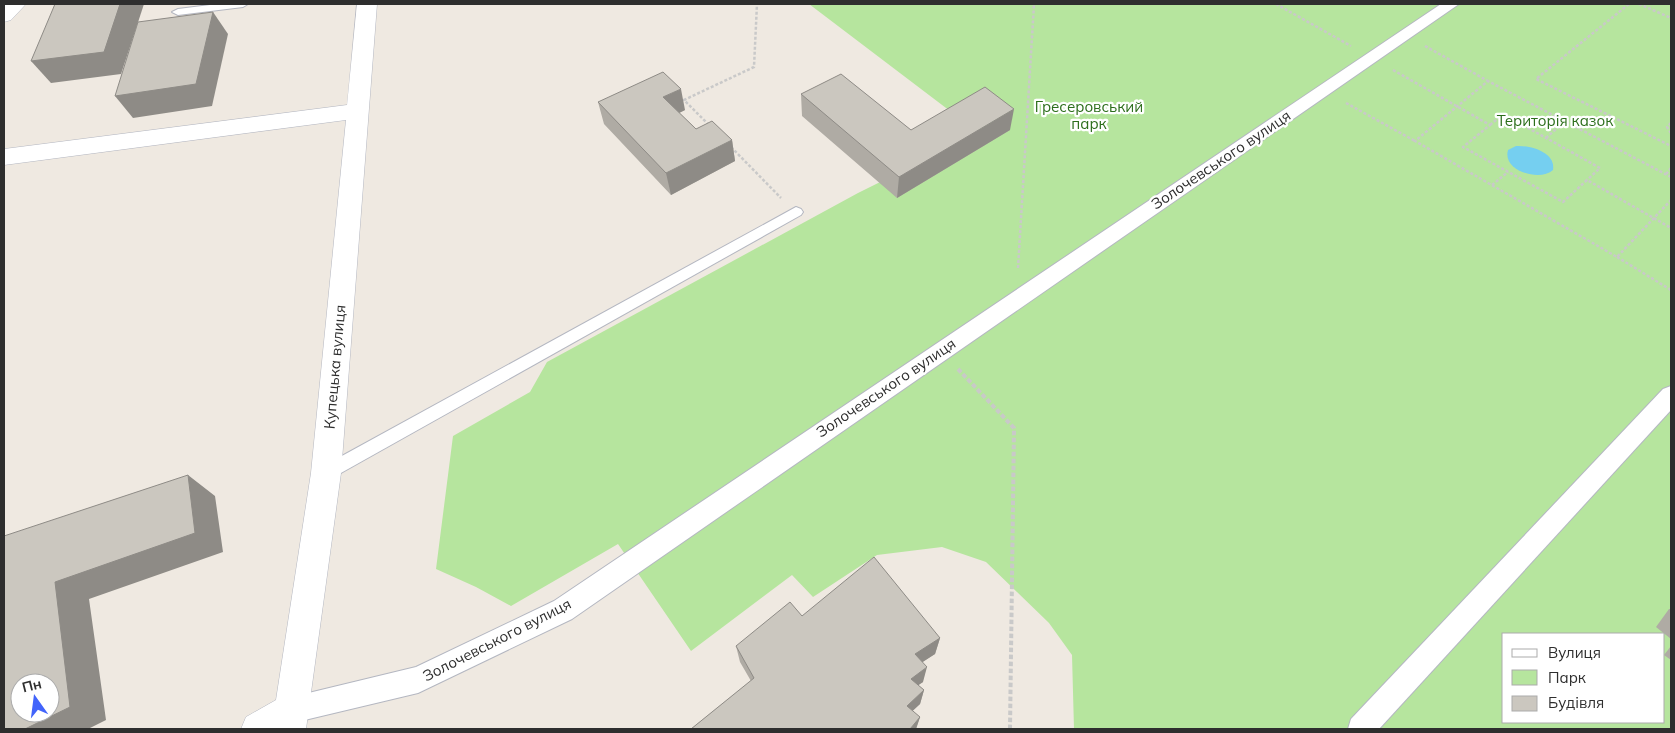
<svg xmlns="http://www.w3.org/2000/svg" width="1675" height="733" viewBox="0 0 1675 733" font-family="Mulish,sans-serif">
<rect width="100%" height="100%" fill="#efe9e1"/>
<path fill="#b6e59e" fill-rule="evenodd" d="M809,4H1671V729H1074L1072,655L1049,623L986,562L942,547L877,555L813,597L792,575L691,651L618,544L511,606L476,587L436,569L453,436L530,392L547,362L858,193L979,133ZM1504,634H1664V722H1504Z"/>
<path fill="#75cff0" d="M1516,146C1530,145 1556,152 1553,170C1540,182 1502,171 1508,150Z"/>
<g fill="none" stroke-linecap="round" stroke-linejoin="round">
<defs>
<g id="service">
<path d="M218,4H248L243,7L178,15L172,12L178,9Z"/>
<path d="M796,207L801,209L803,212L801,215L332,478L326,480L320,478L318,473L320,468Z"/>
</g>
<g id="pedestrian">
<path d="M1441,4H1459L572,619L418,693L292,723L283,719L279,710L283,701L292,697L416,667L554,601Z"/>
<path d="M1671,386V410L1379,729H1348L1351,719L1663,389Z"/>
</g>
<g id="minor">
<path d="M5,4H26L11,20L4,22Z"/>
<path d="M357,4H377L341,473L306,729H241L246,717L276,700L311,473L346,120L4,165V149L347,105Z"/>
</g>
</defs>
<use href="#service" stroke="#b4b7c1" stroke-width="2"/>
<use href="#pedestrian" stroke="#b4b7c1" stroke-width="2"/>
<use href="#minor" stroke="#b4b7c1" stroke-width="1"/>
<g stroke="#c9c9c9" stroke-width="2.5" stroke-dasharray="3 2" stroke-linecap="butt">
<path d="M1276,4L1351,46"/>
<path d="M1629,4L1536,79L1671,146"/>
<path d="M1639,4L1671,18"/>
<path d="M1425,46L1488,81"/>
<path d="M1393,70L1490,125L1463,147L1563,202L1587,180L1671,228"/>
<path d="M1346,103L1415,141"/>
<path d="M1671,123L1667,127L1671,133"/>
<path d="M709,125L684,100L754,67L757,4"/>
<path d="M1490,125L1503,114L1600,168L1587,180"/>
<path d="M1546,138L1565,121"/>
<path d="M731,147L781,198"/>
<path d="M1666,174L1671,168"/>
<path d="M1671,177L1488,81L1415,141L1617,257L1671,200"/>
<path d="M1492,185L1508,172"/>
<path d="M1617,257L1671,290"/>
<path d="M1018,268L1034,4"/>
</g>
<path stroke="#c9c9c9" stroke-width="4" stroke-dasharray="4.5 2.5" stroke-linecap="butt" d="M958,369L1014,428L1010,729"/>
<use href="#service" fill="#fff" fill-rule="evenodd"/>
<use href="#pedestrian" fill="#fff" fill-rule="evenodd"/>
<use href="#minor" fill="#fff" fill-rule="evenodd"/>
</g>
<g fill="#afaba4">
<path d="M801,94L911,130H1010L897,198L802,116Z"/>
<path d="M598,102L685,110L679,113L696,129L732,140L735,161L671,195L604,124Z"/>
<path d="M1669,609H1671V639L1656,627Z"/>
<path d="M802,616L940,638L935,654L922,662L923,682L918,685L924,690L920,704L912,711L920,717L916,729H691L751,681L740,662L736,646Z"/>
<path d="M1671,646V660L1664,655Z"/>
</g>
<g fill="#8e8b86">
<path d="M120,4H144L121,74L51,83L31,61Z"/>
<path d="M213,12L228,34L212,106L133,118L115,96Z"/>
<path d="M681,89L685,110L667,119L663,97Z"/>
<path d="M1014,109L1010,130L897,198L899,177Z"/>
<path d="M732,140L735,161L671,195L666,173Z"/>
<path d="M188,475L215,496L223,552L89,599L106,720L88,729H25L55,582Z"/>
<path d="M940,638L935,654L912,669L915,654Z"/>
<path d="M927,667L923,682L907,693L911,679Z"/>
<path d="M924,690L920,704L904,719L907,706Z"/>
<path d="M920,717L916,729H910Z"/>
</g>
<g fill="#cbc7bf" stroke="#8e8b86" fill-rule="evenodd">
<path d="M55,4H120L104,52L31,61Z"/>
<path d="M213,12L196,84L115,96L138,22Z"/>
<path d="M663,72L681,89L663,97L696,129L712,121L732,140L666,173L598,102Z"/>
<path d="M841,74L911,130L985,87L1014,109L899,177L801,94Z"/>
<path d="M188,475L195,533L55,582L70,707L25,729H4V536ZM20,683H50V713H20Z"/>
<path d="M874,557L940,638L915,654L927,667L911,679L924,690L907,706L920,717L910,729H691L754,678L736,646L790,602L802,616Z"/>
</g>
<g text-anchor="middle" stroke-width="4.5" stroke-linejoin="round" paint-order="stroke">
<g font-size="15" fill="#2c6e1b" stroke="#fff">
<text x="1089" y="112">Гресеровський<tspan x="1089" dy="17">парк</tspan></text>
<text x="1555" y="126">Територія казок</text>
</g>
<g font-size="15" fill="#2e2e2e" stroke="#fff">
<text transform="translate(1221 160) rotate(-34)" y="5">Золочевського вулиця</text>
<text transform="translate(335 367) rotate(-85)" y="5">Купецька вулиця</text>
<text transform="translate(886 388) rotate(-34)" y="5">Золочевського вулиця</text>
<text transform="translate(497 640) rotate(-27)" y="5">Золочевського вулиця</text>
</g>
</g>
<rect width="1675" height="733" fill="none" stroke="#2e2e2e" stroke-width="10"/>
<rect x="1502" y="633" width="162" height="90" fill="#ffffff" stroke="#ababab"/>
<rect x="1512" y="649" width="25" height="8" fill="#ffffff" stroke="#ababab"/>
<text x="1548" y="658" font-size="15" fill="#2e2e2e">Вулиця</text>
<rect x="1512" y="670" width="25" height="15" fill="#b6e59e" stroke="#ababab"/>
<text x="1548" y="683" font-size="15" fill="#2e2e2e">Парк</text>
<rect x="1512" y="696" width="25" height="15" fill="#cbc7bf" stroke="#ababab"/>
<text x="1548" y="708" font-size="15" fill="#2e2e2e">Будівля</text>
<g transform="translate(35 698) rotate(346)"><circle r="24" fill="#ffffff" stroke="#ababab"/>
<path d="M0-4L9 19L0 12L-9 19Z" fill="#4264fb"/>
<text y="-8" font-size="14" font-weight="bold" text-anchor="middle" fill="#2e2e2e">Пн</text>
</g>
</svg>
